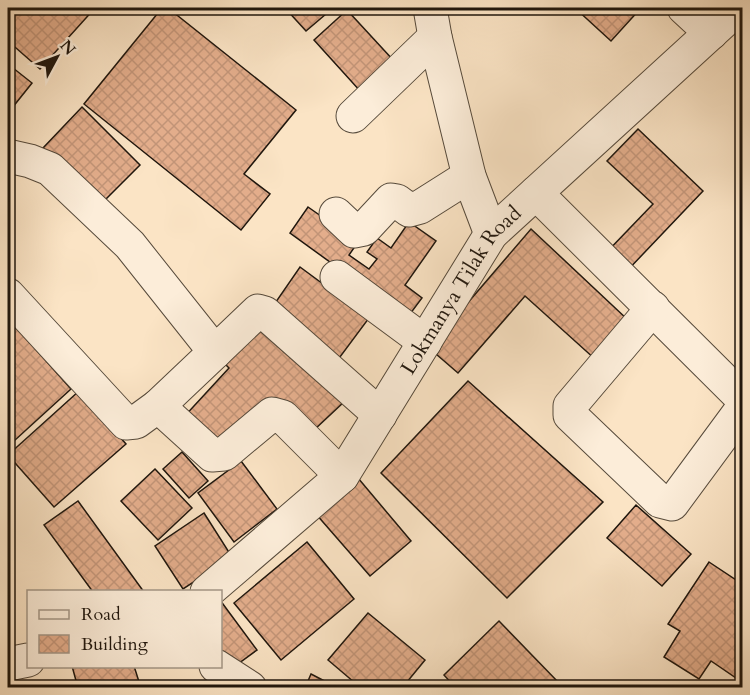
<svg xmlns="http://www.w3.org/2000/svg" width="750" height="695" viewBox="0 0 750 695" font-family="Cardo,serif">
<defs>
<pattern id="building-cross-hatch" width="8" height="8" patternUnits="userSpaceOnUse" patternTransform="scale(1.5)"><rect width="8" height="8" fill="#e3ad8b"/><path d="M0 0l8 8M0 8l8-8" fill="none" stroke="#c29477"/></pattern>
</defs>
<rect width="100%" height="100%" fill="#fbe4c5"/>
<filter id="stains"><feTurbulence type="fractalNoise" baseFrequency=".00333" numOctaves="4"/><feColorMatrix values="0 0 0 0 .2 0 0 0 0 .09 0 0 0 0 .02 0 0 0 .5 -.17"/></filter>
<radialGradient id="worn" r=".72"><stop offset=".6" stop-color="#630" stop-opacity="0"/><stop offset="1" stop-color="#630" stop-opacity=".3"/></radialGradient>
<g fill="url(#building-cross-hatch)" stroke="#1f160d" stroke-width="1.5">
<path d="M8,8H95L40,69L8,41Z"/>
<path d="M162,8H168L296,110L244,174L270,194L241,230L84,104Z"/>
<path d="M285,8H333L306,31Z"/>
<path d="M575,8H641L611,41Z"/>
<path d="M347,10L394,61L361,92L314,40Z"/>
<path d="M8,64L32,83L8,113Z"/>
<path d="M82,107L140,165L101,204L43,148Z"/>
<path d="M638,129L703,191L624,274L604,255L653,204L607,161Z"/>
<path d="M308,207L358,242L349,255L369,269L377,259L367,252L377,238L391,248L409,222L436,241L405,285L422,298L407,318L290,233Z"/>
<path d="M531,229L628,320L596,360L525,296L458,373L429,348Z"/>
<path d="M300,267L369,318L337,361L271,309Z"/>
<path d="M8,318L71,389L14,441L8,434Z"/>
<path d="M252,321L346,400L314,430L277,399L221,446L181,420L229,368L221,360Z"/>
<path d="M468,381L603,502L507,598L381,473Z"/>
<path d="M79,391L126,444L54,507L8,455Z"/>
<path d="M182,452L208,481L189,498L163,469Z"/>
<path d="M241,461L277,509L234,542L198,493Z"/>
<path d="M155,469L192,508L158,540L121,501Z"/>
<path d="M358,478L411,541L370,576L316,514Z"/>
<path d="M78,501L144,592H93L44,525Z"/>
<path d="M636,505L691,554L662,586L607,538Z"/>
<path d="M204,513L232,557L183,589L155,546Z"/>
<path d="M307,542L354,599L281,660L234,603Z"/>
<path d="M709,562L742,584V682L711,661L699,679L664,657L680,631L668,624Z"/>
<path d="M8,600L13,626L8,628Z"/>
<path d="M220,600L257,650L231,669L220,654Z"/>
<path d="M368,613L425,660L402,688H361L328,660Z"/>
<path d="M499,621L559,683L554,688H456L444,675Z"/>
<path d="M72,666H134L141,688H78Z"/>
<path d="M311,674L338,688H305Z"/>
</g>
<g fill="none" stroke-linecap="round" stroke-linejoin="round">
<defs>
<g id="minor">
<path d="M430,8L435,37L469,176L491,234"/>
<path d="M684,8L711,33"/>
<path d="M353,116L435,37"/>
<path d="M8,156L30,161L50,169L130,245L215,352L258,311L265,313L380,415"/>
<path d="M536,193L742,398"/>
<path d="M336,214L354,231L364,229L391,200L397,201L409,210L420,207L469,176"/>
<path d="M337,277L425,342"/>
<path d="M8,295L126,423L136,422L158,406L212,455L224,454L272,414L283,417L342,476"/>
<path d="M653,308L570,406V415L660,501L672,504L742,409"/>
<path d="M158,406L215,352"/>
<path id="s1" d="M207,592L342,476L491,234L738,8"/>
<path d="M8,664L28,660"/>
<path d="M216,666L250,688"/>
</g>
</defs>
<use href="#minor" stroke="#564a3b" stroke-width="35"/>
<use href="#minor" stroke="#fcedd9" stroke-width="33"/>
</g>
<g text-anchor="middle" stroke-width="4.5" stroke-linejoin="round" paint-order="stroke">
<g font-size="21" fill="#1f160d" stroke="#fcedd9">
<text dy="7" stroke="none"><textPath href="#s1" startOffset="399">Lokmanya Tilak Road</textPath></text>
</g>
</g>
<rect width="750" height="695" fill="none" stroke="#fbe4c5" stroke-width="30"/>
<rect x="9" y="9" width="732" height="677" fill="none" stroke="#1f160d" stroke-width="3"/>
<rect x="15" y="15" width="720" height="665" fill="none" stroke="#1f160d" stroke-width="1.5"/>
<rect x="27" y="590" width="195" height="78" fill="#fcedd9" stroke="#a49787" stroke-width="1.5"/>
<rect x="39" y="610" width="30" height="9" fill="#fcedd9" stroke="#a49787" stroke-width="1.5"/>
<text x="81" y="620" font-size="18" fill="#1f160d">Road</text>
<rect x="39" y="635" width="30" height="18" fill="url(#building-cross-hatch)" stroke="#a49787" stroke-width="1.5"/>
<text x="81" y="650" font-size="18" fill="#1f160d">Building</text>
<g transform="translate(57 57) rotate(49)" stroke="#fcedd9" stroke-width="4.5" paint-order="stroke">
<path d="M0-4.5L10 22L0 15L-10 22Z" fill="#1f160d"/>
<text y="-9" font-size="16" font-weight="bold" text-anchor="middle" fill="#1f160d">N</text>
</g>
<rect width="100%" height="100%" filter="url(#stains)"/>
<rect width="100%" height="100%" fill="url(#worn)"/>
</svg>
